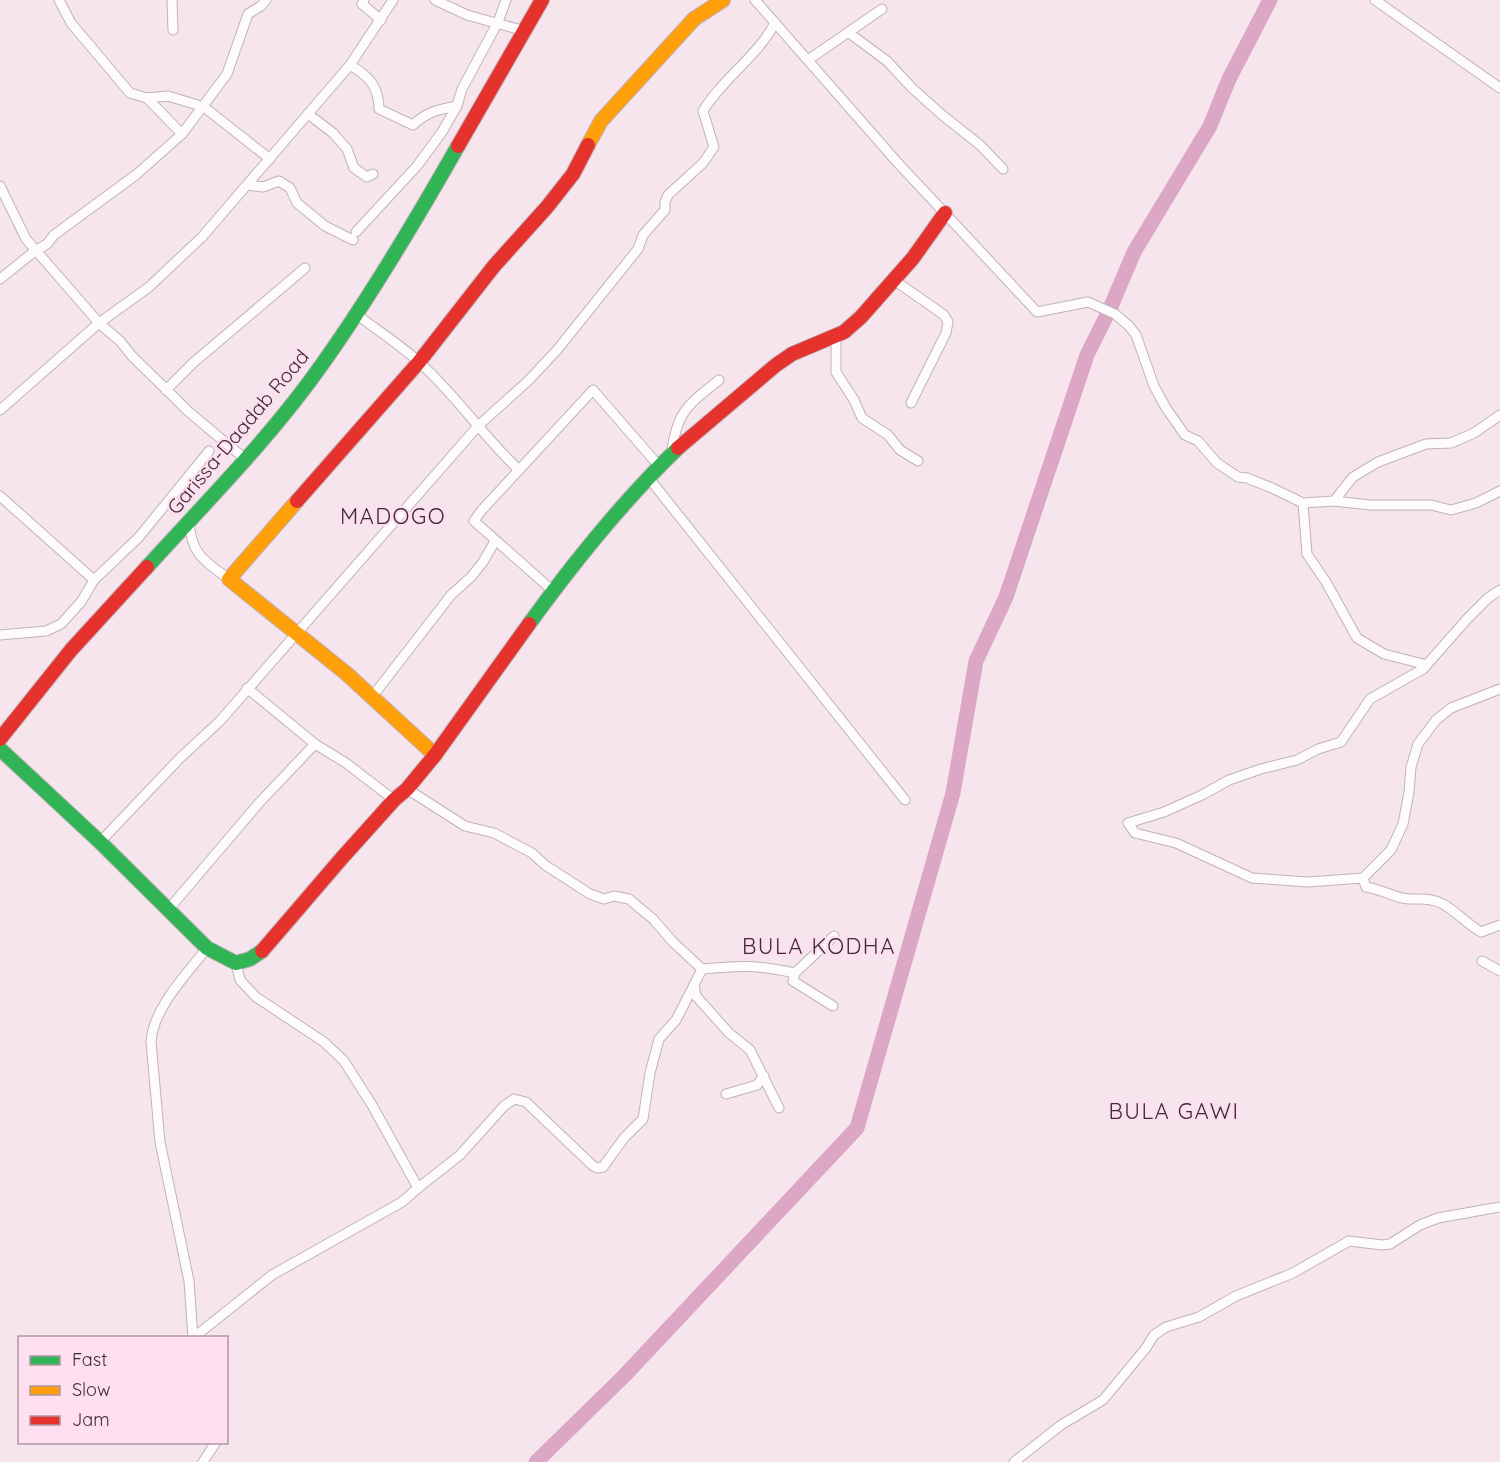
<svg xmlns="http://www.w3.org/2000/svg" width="1500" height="1462" viewBox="0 0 1500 1462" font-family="Quicksand,sans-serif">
<rect width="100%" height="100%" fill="#f7e5ee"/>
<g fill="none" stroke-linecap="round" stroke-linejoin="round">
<path stroke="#dca7c5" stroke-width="15" d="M536,1462L624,1376L857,1128L953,793L976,661L1006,597L1087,355L1109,311L1134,252L1210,126L1229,79L1270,0"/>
<defs>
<g id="street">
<path d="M59,0L71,23L130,93L147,98L168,96L204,107L270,159"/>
<path d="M172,0L173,30"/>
<path d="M364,0L362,4L381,20"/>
<path d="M435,0L467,15L525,31"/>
<path d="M755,0L897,162L1037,312L1088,302L1115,314L1129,326L1136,335L1154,386L1166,408L1185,435L1198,441L1217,463L1238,477L1247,478L1272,488L1303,503L1334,501L1353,477L1378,462L1426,444L1451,443L1474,433L1500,415"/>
<path d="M1375,0L1500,88"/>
<path d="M849,33L887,61L912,88L941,114L980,145L1003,169"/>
<path d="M808,60L882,9"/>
<path d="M350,65C369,76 379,87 379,109L413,125C426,112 440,109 457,106"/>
<path d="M147,98L182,134"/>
<path d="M308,114L333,133L347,149L354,168L367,177L373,174"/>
<path d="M247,185L263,187L279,181L290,188L297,203L325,226L353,240"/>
<path d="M0,186L26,239L99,323L120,341L132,356L189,412L245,459"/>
<path d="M356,232L417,166L442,132L457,106L462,89L498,22L506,0"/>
<path d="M0,279L35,251L47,244L54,235L137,174L182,134L227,74L248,14L261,6L266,0"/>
<path d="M894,280L944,315L948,322L946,333L911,403"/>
<path d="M356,314C377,330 399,344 419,362C455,394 483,436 519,470"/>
<path d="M836,336V372L854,400L862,418L888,435L900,450L918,461"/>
<path d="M166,390L193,363L305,268"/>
<path d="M0,410L99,323L149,287L202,237L350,65L393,0"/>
<path d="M671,455C677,412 686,406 719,380"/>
<path d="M648,477L905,800"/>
<path d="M0,496L94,580"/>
<path d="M1334,501L1370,505H1431L1451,510L1476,503L1500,491"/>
<path d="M1303,503L1307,554L1326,582L1357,638L1384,654L1427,665"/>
<path d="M189,521C191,554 204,561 229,579"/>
<path d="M1500,590L1488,598L1468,618L1423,669L1370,699L1341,742L1318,749L1297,760L1261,769L1229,780L1202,795L1164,812L1128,823L1135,833L1176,843L1252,878L1307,882L1363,878L1391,850L1403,824L1409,792L1411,767L1418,744L1436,720L1451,708L1500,689"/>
<path d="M553,591L474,521L481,511L593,390L659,466"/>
<path d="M0,635L46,631L61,624L81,602L94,580L139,537L209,451"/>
<path d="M247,688L315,744L346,763L394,800"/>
<path d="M372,697L451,595L471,577L483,562L495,541"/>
<path d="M407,789L465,826L494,833L532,853L545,865L590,894L604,899L614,896L629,899L653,919L673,942L702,969L694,985L696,996L729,1033L750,1050L779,1108"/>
<path d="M100,842L180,758L220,721L478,426L529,380L557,350L638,249L643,235L665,210V202L668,195L703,163L714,147L703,111C723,78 757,57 775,23"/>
<path d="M1363,878L1366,887C1379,889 1390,895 1402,898C1417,901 1428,896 1443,904C1457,912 1467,924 1481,932L1500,925"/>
<path d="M168,910L259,803L315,744"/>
<path d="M1482,961L1500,971"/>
<path d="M702,969C740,965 758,965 795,973L834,936"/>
<path d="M795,973L793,981L833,1006"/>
<path d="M726,1094L757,1085L764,1076"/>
<path d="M418,1188L460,1155L504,1106L514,1099L526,1102L592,1165L597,1168L603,1167L624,1138L643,1119L650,1073L659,1039L676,1020L694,985"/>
<path d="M193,1338L272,1275L402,1202L418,1188L372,1105L344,1061L324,1042L256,997L240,980L236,963"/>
<path d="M193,1338L189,1281L160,1142L151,1042C153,1008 187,974 207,948"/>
<path d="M203,1462L216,1442"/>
<path d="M1014,1462L1061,1425L1103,1400L1146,1348L1154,1335L1166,1327L1199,1317L1236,1296L1293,1273L1349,1241L1382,1245L1390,1244L1420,1225L1438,1218L1500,1207"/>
</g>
<g id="fast">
<path d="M147,567C207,501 272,436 323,363C372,294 416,220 458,146"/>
<path d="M529,624C574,562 623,501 678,448"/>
<path d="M0,749L100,842L207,948L236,963L250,959L262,951"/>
</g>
<g id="slow">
<path d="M588,145L601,121L694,19L723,0"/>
<path d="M297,501L229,579L347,674L435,755"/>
</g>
<g id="jam">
<path d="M458,146L542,0"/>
<path d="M678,448L776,365L792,354L844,332L861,317L913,258L945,213"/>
<path d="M297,501L419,362L494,266L547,207L573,174L588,145"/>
<path d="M0,739L71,650L147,567"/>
<path d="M262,951L341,859L394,800L407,789L435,755L529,624"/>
</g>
</defs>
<use href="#street" stroke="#c1b2ba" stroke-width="11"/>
<use href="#fast" stroke="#c1b2ba" stroke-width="16"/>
<use href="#slow" stroke="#c1b2ba" stroke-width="16"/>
<use href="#jam" stroke="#c1b2ba" stroke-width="16"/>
<use href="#street" stroke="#fefbfc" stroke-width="9"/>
<use href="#fast" stroke="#30b455" stroke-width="14"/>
<use href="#slow" stroke="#ff9f0a" stroke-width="14"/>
<use href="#jam" stroke="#e5322d" stroke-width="14"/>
</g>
<g text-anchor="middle" stroke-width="4.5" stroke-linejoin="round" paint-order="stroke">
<g font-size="20" fill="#3a2e34" stroke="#fedeef">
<text transform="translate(238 432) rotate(-50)" y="7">Garissa-Daadab Road</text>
</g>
<g font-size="22" letter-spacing="1.5" fill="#3a2e34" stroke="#fedeef">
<text x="393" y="524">MADOGO</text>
<text x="819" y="954">BULA KODHA</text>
<text x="1174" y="1119">BULA GAWI</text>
</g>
</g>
<rect x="18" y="1336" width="210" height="108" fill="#fedeef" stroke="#b098a4" stroke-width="1.5"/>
<rect x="30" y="1356" width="30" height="9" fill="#30b455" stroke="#b098a4" stroke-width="1.5"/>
<text x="72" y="1366" font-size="18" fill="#3a2e34">Fast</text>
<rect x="30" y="1386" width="30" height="9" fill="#ff9f0a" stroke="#b098a4" stroke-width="1.5"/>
<text x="72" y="1396" font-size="18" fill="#3a2e34">Slow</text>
<rect x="30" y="1416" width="30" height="9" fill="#e5322d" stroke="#b098a4" stroke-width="1.5"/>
<text x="72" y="1426" font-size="18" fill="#3a2e34">Jam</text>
</svg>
